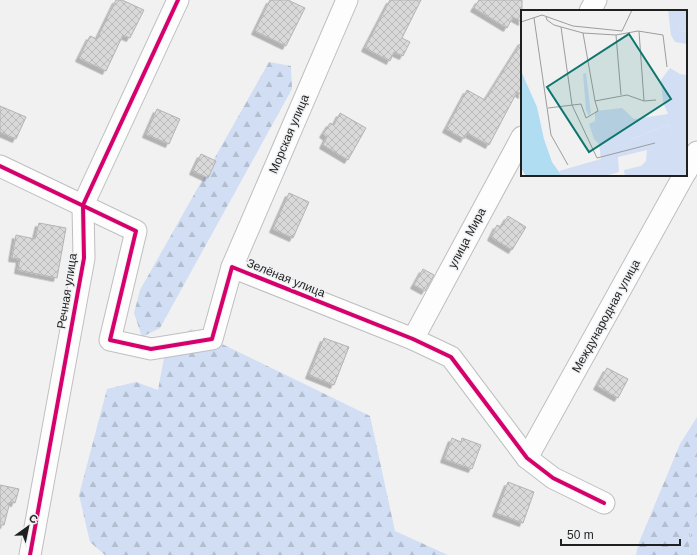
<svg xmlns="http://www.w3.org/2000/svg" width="697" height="555" viewBox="0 0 697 555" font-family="Arial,sans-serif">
<defs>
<pattern id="grass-tufts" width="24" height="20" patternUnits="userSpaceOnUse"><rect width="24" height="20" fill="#d1def4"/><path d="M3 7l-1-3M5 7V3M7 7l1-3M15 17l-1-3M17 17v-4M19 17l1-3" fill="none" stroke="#b3bed1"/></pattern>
<pattern id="forest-firs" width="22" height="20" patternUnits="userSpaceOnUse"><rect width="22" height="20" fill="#d1def4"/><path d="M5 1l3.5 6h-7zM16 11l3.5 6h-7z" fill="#b3bed1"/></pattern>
<pattern id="building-cross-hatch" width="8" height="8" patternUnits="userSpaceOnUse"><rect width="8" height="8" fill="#d9d9d9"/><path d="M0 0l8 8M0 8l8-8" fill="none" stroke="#bababa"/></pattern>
<filter id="shadow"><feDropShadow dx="-3.5" dy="3.5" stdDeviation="0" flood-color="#0004"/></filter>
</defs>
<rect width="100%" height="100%" fill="#f1f1f2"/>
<path fill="url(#grass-tufts)" d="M697,515V555H690L688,529Z"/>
<g fill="url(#forest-firs)">
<path d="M269,62L291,66L292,89L160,328L142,337L134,313L140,290Z"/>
<path d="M191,329L370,416L395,531L448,555H105L90,542L79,495L107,389L136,382L158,390L166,347Z"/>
<path d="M697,417V515L688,529L690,555H636L638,545L680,444Z"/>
</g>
<g fill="url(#building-cross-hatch)" stroke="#b5b4b5" filter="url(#shadow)">
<path d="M116,0H122L144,10L130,38L123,35L106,71L79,58L90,36L97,39Z"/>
<path d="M270,0H288L305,8L286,46L255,31Z"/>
<path d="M390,0H421L402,38L410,42L403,56L394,52L390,61L365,48Z"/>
<path d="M479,0H522V22L513,17L507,28L474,8Z"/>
<path d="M522,41V95L517,92L489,145L467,133L464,139L446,129L467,90L485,100Z"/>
<path d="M0,106L26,117L16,139L0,132Z"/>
<path d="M157,109L180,119L169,144L146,134Z"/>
<path d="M340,113L366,128L348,160L323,145L327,137L323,134L330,123L334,125Z"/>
<path d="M201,154L216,161L208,178L193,171Z"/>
<path d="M289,193L309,202L293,238L273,229Z"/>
<path d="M508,216L526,227L512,250L491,237L497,225L501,227Z"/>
<path d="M39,223L66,228L57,278L18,270L20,259L12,258L16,235L35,239Z"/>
<path d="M423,269L434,275L425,291L414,285Z"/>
<path d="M324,338L349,347L334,385L309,375Z"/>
<path d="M607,368L628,379L618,398L597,386Z"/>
<path d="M452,438L461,442L462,438L481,445L472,469L444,459Z"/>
<path d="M508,482L534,492L523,523L496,513Z"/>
<path d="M0,485L19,489L15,503L10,502L4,525H0Z"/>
</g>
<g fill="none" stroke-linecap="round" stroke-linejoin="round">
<defs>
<g id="minor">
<path d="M590,11L596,0"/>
<path d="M0,166L136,231L110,340L151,349L212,339L232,267L413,339L451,357L527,458L553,478L604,503"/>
<path d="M686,172L697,152"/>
<path d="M232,267L347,0"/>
<path d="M413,339L522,137"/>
<path d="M527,458L684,175"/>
<path d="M30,555L84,258L83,205L178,0"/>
</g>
</defs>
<use href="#minor" stroke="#bfbfbf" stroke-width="23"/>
<use href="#minor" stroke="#fdfdfd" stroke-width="21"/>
<defs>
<g id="cycleway">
<path d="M0,166L136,231L110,340L151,349L212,339L232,267L413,339L451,357L527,458L553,478L604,503"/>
<path d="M30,555L84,258L83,205L178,0"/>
</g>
</defs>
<use href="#cycleway" stroke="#f0f1f3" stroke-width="6"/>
<use href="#cycleway" stroke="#d6006c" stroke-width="4"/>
</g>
<g text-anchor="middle" stroke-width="3" stroke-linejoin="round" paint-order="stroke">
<g font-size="12" fill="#1f2020" stroke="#f0f1f3">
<text transform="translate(289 134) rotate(-67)" y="4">Морская улица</text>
<text transform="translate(467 238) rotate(-62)" y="4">улица Мира</text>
<text transform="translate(286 278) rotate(22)" y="4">Зелёная улица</text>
<text transform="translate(67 291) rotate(-81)" y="4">Речная улица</text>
<text transform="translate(606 316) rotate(-61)" y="4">Международная улица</text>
</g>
</g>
<g transform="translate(521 10)">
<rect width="166" height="166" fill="#f1f1f2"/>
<path d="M156,0H166V22L159,21L156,17ZM154,64L166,65V105H159L147,87V73L149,65ZM148,114L159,166H104L103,160L120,156L125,151L126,140L97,147L98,162L84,166H41L38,161L80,149L78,134L87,135L112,129Z" fill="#d1def4"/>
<path d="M147,0H156V17L159,21L166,22V34L154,32L150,25ZM149,58L159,64H166L150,65L147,73V87L159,104L166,105V166H159L157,161L148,114L104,132L87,135L78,134L73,129L68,114L74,111V101L101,98L113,109L147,104L142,92L140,70ZM65,63L70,103L68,106L65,100L62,64Z" fill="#d1def4"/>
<path d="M0,61L16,97L23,129L31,152L41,166H5L0,158Z" fill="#b1ddf3"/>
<path fill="none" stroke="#9d9d9e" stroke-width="1" d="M25,7L26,10L33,15L62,23L95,25L117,21L142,25L146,57M13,8L30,125L47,155M0,12L21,5L52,16L101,21L111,0M40,17L51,95L76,148L134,133M118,21L123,91M62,23L74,91M95,25L100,85M27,98L60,94L65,108L77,101L74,91L106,85L123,91L135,90"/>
<path fill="#0f766e" fill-opacity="0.15" stroke="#0f766e" stroke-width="2" d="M108,24L150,89L68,142L26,77Z"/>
<rect width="166" height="166" fill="none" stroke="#1f2020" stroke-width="2"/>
</g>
<g transform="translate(28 527) rotate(33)" stroke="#f0f1f3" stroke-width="3" paint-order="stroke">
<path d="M0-3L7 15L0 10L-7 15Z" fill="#1f2020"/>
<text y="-6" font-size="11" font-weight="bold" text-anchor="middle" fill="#1f2020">С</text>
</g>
<path d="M561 539v6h119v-6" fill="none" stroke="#1f2020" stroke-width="2"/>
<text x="567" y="539" font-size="12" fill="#1f2020" stroke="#f0f1f3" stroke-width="3" paint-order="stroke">50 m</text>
</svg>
